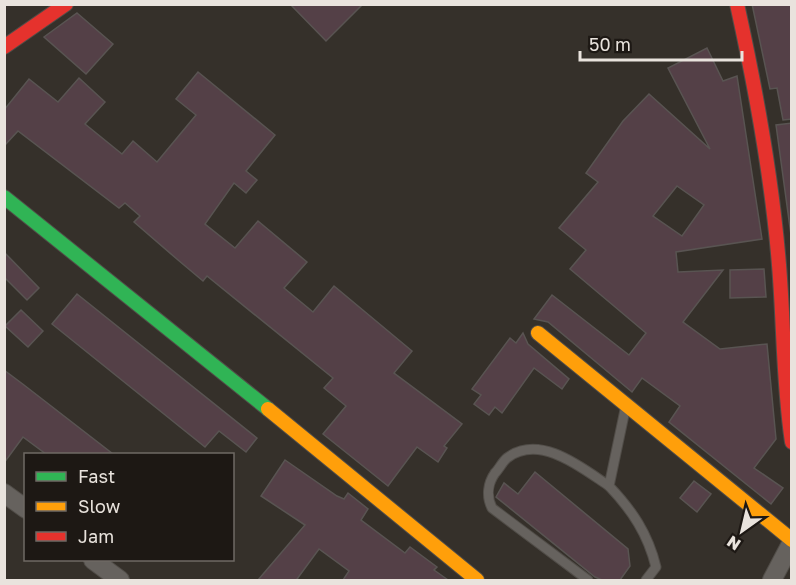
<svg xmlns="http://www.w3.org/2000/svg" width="796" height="585" viewBox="0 0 796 585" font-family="'Golos Text',sans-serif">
<rect width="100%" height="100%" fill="#35302a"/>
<g fill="#544047" stroke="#595452" stroke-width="1.5" fill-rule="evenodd">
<path d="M290,4H363L326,41Z"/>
<path d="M752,4H792V119L783,120L777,88L770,89Z"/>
<path d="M77,13L113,44L86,74L44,37Z"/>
<path d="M707,48L723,81L737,76L762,239L676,252L678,272L723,270L683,322L720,349L767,344L776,439L754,468L783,488L771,504L669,422L680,406L642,378L632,392L548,322L534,319L552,295L629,355L646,333L570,269L586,250L559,228L598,182L586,173L623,121L649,94L710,149L668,68ZM677,186L704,205L682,236L653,216Z"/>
<path d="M198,72L275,135L246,171L257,180L246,193L234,183L205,224L235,248L258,221L307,262L284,288L313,312L334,286L412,351L394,373L462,424L444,446L447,448L438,462L417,447L388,486L323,434L346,406L324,388L333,378L207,276L203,281L178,260L134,222L140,216L125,203L119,208L18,131L4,146V110L29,79L58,102L79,78L105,102L85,124L122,154L133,141L157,162L196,115L176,99Z"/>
<path d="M792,123V235H791L776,125Z"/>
<path d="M4,252L39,288L27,300L4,277Z"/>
<path d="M764,269L766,297L730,298V270Z"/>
<path d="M77,294L257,438L246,452L219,431L205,447L52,324Z"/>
<path d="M21,310L43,331L28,347L5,326Z"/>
<path d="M523,333L528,344L569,379L562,389L534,368L502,413L495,407L489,415L474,404L481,395L472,389L510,338L516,343Z"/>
<path d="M4,370L24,385L113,454H46L23,437L4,463Z"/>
<path d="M285,460L337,496L344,499L348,493L368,509L361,520L405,553L410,547L437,567L434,570L448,580H343L349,571L319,549L297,579L299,580H258L305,525L261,496Z"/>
<path d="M535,472L628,549L630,566L620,580H602L595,577L496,497L504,483L518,494Z"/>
<path d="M694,481L711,494L697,512L680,498Z"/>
</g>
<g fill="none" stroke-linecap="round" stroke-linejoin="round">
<defs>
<g id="lane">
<path d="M625,410L609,486C632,510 648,534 656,567L646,580"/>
<path d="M588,580L492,508C486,496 488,483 495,473C499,469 503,461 507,458C540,433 582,468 609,486"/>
</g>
<g id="street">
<path d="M4,493L26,509"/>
<path d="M93,560L120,580"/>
<path d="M772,580L792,542"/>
</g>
<path id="fast" d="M4,197L268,409"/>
<g id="slow">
<path d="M538,333L792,540"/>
<path d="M268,409L477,580"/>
</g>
<g id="jam">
<path d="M737,4C756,90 772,177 779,265C784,324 783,383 792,442"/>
<path d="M4,47L66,4"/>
</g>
</defs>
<use href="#lane" stroke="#514d48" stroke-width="11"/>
<use href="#street" stroke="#514d48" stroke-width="20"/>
<use href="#fast" stroke="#514d48" stroke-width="16"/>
<use href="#slow" stroke="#514d48" stroke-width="16"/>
<use href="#jam" stroke="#514d48" stroke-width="16"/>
<use href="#lane" stroke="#66625e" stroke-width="9"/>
<use href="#street" stroke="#66625e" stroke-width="18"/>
<use href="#fast" stroke="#30b455" stroke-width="14"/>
<use href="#slow" stroke="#ff9f0a" stroke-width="14"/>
<use href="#jam" stroke="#e5322d" stroke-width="14"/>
</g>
<rect width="796" height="585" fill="none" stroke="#e9e3dd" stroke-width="12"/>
<rect x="24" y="453" width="210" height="108" fill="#1d1814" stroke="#6f6964" stroke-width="1.5"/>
<rect x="36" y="472" width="30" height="9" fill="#30b455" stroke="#6f6964" stroke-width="1.5"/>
<text x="78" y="483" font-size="18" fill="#e9e3dd">Fast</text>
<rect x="36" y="502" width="30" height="9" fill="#ff9f0a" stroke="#6f6964" stroke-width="1.5"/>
<text x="78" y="513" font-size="18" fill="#e9e3dd">Slow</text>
<rect x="36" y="532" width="30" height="9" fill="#e5322d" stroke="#6f6964" stroke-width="1.5"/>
<text x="78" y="543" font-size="18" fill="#e9e3dd">Jam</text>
<g transform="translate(742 531) rotate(214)" stroke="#1d1814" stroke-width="4.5" paint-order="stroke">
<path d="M0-4.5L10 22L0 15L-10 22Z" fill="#e9e3dd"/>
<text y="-9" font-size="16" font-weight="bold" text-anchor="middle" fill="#e9e3dd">N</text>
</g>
<path d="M580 51v9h162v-9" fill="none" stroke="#e9e3dd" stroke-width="3"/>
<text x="589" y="51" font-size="18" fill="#e9e3dd" stroke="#1d1814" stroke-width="4.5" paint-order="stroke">50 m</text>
</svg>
